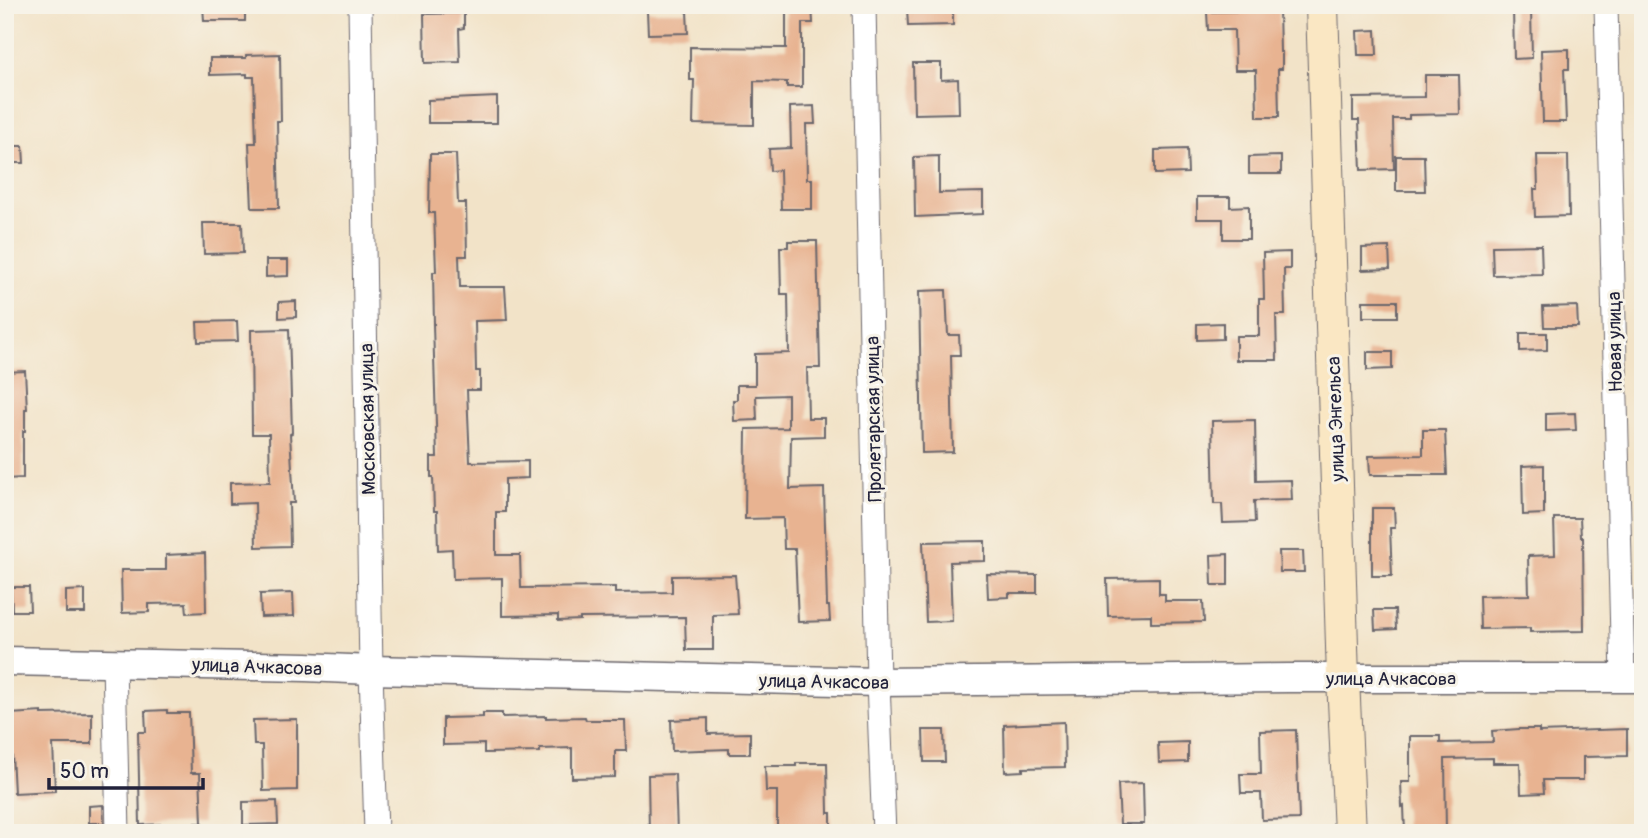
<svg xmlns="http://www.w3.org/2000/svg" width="1648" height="838" viewBox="0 0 1648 838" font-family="Pangolin,sans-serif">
<rect width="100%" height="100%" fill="#f7f3e8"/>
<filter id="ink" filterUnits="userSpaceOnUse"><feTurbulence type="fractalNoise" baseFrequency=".0143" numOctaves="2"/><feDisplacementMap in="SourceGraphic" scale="14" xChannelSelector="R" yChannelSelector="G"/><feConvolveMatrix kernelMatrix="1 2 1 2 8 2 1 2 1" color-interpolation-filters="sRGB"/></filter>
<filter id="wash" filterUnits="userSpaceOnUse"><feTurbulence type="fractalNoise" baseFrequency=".00686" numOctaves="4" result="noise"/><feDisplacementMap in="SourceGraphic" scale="28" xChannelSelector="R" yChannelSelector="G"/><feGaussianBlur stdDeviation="1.57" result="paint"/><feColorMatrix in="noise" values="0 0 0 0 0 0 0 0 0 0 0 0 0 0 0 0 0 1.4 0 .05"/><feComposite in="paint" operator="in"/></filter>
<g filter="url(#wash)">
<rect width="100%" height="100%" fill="#f2e3c8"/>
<g id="blocks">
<g fill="#e8b391">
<path d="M203,5H245V21H204Z"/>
<path d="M786,5H812L813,23H802V87H787V82L754,81V125L693,124L694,80H690V47L786,48Z"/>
<path d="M907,8H953V25L908,26Z"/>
<path d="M1279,8L1280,52H1282V69H1278L1279,117H1257L1256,70H1235L1234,30H1208L1207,12L1252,11V9Z"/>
<path d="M1513,8H1531L1532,58L1514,59Z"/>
<path d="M647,11H687L688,33L648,34Z"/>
<path d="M464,13V28L459,29L460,62L425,63L424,14Z"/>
<path d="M1376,30L1377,55H1358L1357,31Z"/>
<path d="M1569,49V69H1564L1566,122H1543L1541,50Z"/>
<path d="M280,54L281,121H277L279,208H252L249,143H256L254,77H247V74L210,75V58H246V55Z"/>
<path d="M913,63H941V80L958,79L959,113L914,114Z"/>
<path d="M1425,75H1459L1460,114L1409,115V119H1393L1394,169L1361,170L1359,120H1353V98L1425,97Z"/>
<path d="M497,97V123H428V100Z"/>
<path d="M814,106L815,124H806L807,179H812V209H781L780,170L770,171L769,149L791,148L790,107Z"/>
<path d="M5,146H23L24,163H5Z"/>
<path d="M1187,149L1188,173L1155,174V150Z"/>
<path d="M430,154H456L458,203H466L467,256H459L460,287H505L507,320L475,321L476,371H480V390H467L470,462L528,461V478L505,479V512H496V555H520L521,588L615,587V593L672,592V576L735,575L738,614L713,615V650H686L685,617L580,618V620L558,621V615L502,616V578L453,579L452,549L438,550L437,511H434L433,477H431V457H437L433,324H434L433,272H436L434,213H429Z"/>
<path d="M1537,155H1568L1569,216L1535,217L1534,189H1538Z"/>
<path d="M939,156V193L983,192V214L915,217L914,157Z"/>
<path d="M1281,156V174H1249V157Z"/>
<path d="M1396,156H1424L1425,191H1396Z"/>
<path d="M1197,197H1230V207L1249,206V239H1223V219H1197Z"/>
<path d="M203,223H242L243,253L204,254Z"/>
<path d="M788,241H817L820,368H807L808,418H824V436L791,437L790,489L824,488L827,606H829L830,621L798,622L795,549H784L783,518L745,519L746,429L788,428V395L756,396L757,420L734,421L733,400H737V385H755V354L789,353L788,294H781L780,247H788Z"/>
<path d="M1541,245L1542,274L1493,275L1492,246Z"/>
<path d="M1389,247L1390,269L1362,270V248Z"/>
<path d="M1290,252V269H1284L1285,315H1276L1277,360H1236V336H1259V299H1264L1263,253Z"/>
<path d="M266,260H288V276L266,277Z"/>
<path d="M946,290L948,335H959L960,355H951L953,452L922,453L919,291Z"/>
<path d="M296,301V317L279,318V302Z"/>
<rect x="1363" y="301" width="34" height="16"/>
<path d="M1577,306L1578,327H1544L1543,307Z"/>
<path d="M237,321L238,341L198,342L197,322Z"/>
<path d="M1223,323V339L1197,340V324Z"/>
<path d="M289,329L292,433L290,434L294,503H289L290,546L256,547L255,503L230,504V483L270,482L269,434H252L251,330Z"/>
<path d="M1520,333H1547V350L1520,351Z"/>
<path d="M1367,352H1392V369L1367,370Z"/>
<path d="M25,371L27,409H25V431H23V478L5,479V372Z"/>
<path d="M1575,413L1576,430L1546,431V414Z"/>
<path d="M1255,420L1256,481L1291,480L1292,500L1254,501L1255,522L1223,523L1222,504H1214L1212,421Z"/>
<path d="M1423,430H1445L1447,475H1370L1369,456L1423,455Z"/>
<path d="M1544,465V514L1523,515L1522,466Z"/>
<path d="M1372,508H1394L1395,528H1390L1392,576H1372Z"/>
<path d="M1554,518H1580L1581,537H1583L1584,631L1530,632V628L1480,629L1479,596L1529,595L1528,556L1555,555Z"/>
<path d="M985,541V561L950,562L952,621L926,622L923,542Z"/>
<path d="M1279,551H1303L1304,572H1280Z"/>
<path d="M205,553L206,612L187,613L186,603L149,604V612L122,613L121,570H166V555Z"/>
<path d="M1228,554V585H1212L1211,555Z"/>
<path d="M987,574L1037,575V593H1009V597L988,598Z"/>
<path d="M1159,578V594H1165V601H1203L1204,622L1151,623V615L1108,616L1107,579Z"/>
<path d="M11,587H29L30,611H12Z"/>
<path d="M85,590V613H66V591Z"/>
<path d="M293,593L294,616L261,617L260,594Z"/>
<path d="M1374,610H1395L1396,629L1375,630Z"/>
<path d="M167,710V713H189L191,773H200L202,823L140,825L138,732H146L145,711Z"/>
<path d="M42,712V714L92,713V744H53L55,791L14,793L10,714Z"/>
<path d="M483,713H502V717L546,716V718L585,717L586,720H625L626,751H615V777L572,778V748L540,749V752L484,753V744L443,745V718L483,717Z"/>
<path d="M708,718V734L750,733V754H729V749L672,751L671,720Z"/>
<path d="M297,719V790L263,791L262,745H254L253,720Z"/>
<path d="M1064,722L1065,767L1023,768V771L1005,772L1004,725Z"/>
<path d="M1519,729H1539V732L1627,729V756L1583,757V780H1543L1544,793L1521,794L1520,763H1493V758L1445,759L1446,833H1405L1404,806L1402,807L1401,782H1410V736H1440V743L1493,742L1492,731Z"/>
<path d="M923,730H944L945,762H924Z"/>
<path d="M1296,730L1299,819L1262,820L1261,793H1241L1240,774H1261L1260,731Z"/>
<path d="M1188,742V762L1159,763L1158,743Z"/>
<path d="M796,763H827L828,813H831V831L777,832V791H766L765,766H796Z"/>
<path d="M675,774L677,833H649L648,775Z"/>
<path d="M1143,783L1144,824H1120L1118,784Z"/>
<path d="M277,801L278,824L243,825V802Z"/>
<path d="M103,805L104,823H89V806Z"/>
</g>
</g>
</g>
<g filter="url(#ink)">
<use href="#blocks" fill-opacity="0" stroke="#6b666c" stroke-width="2"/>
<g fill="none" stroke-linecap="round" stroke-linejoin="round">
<defs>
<g id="minor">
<path d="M360,5L371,670L376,833"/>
<path d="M864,5L878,682L884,833"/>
<path d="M1606,5L1623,678"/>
<path d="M114,663L118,833"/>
</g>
<path id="tertiary" d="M5,661L306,667L371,670L878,682L1289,678H1643"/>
<path id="secondary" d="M1322,5L1343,678L1350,833"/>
</defs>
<use href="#minor" stroke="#6b666c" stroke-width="25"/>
<use href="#tertiary" stroke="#6b666c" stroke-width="31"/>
<use href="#secondary" stroke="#6b666c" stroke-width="34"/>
<use href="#minor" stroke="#fff" stroke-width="23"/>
<use href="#tertiary" stroke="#fff" stroke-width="28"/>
<use href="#secondary" stroke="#fae7c3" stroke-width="32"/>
</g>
</g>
<g text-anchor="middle" stroke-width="6" stroke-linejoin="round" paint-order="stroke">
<g font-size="19" fill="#22223b" stroke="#f7f3e8">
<text transform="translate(1614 342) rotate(-91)" y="7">Новая улица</text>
<text transform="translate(367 419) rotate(-91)" y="7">Московская улица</text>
<text transform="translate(873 419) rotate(-91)" y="7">Пролетарская улица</text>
<text transform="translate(1335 419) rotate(-92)" y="7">улица Энгельса</text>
<text transform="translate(257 666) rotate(2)" y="7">улица Ачкасова</text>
<text x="1391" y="685">улица Ачкасова</text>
<text transform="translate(824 681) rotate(1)" y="7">улица Ачкасова</text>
</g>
</g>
<rect width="1648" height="838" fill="none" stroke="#f7f3e8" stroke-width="28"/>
<path d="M49 778v10h154v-10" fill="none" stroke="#22223b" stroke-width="3.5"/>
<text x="60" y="778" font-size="21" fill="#22223b" stroke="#f7f3e8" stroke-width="5" paint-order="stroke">50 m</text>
</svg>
